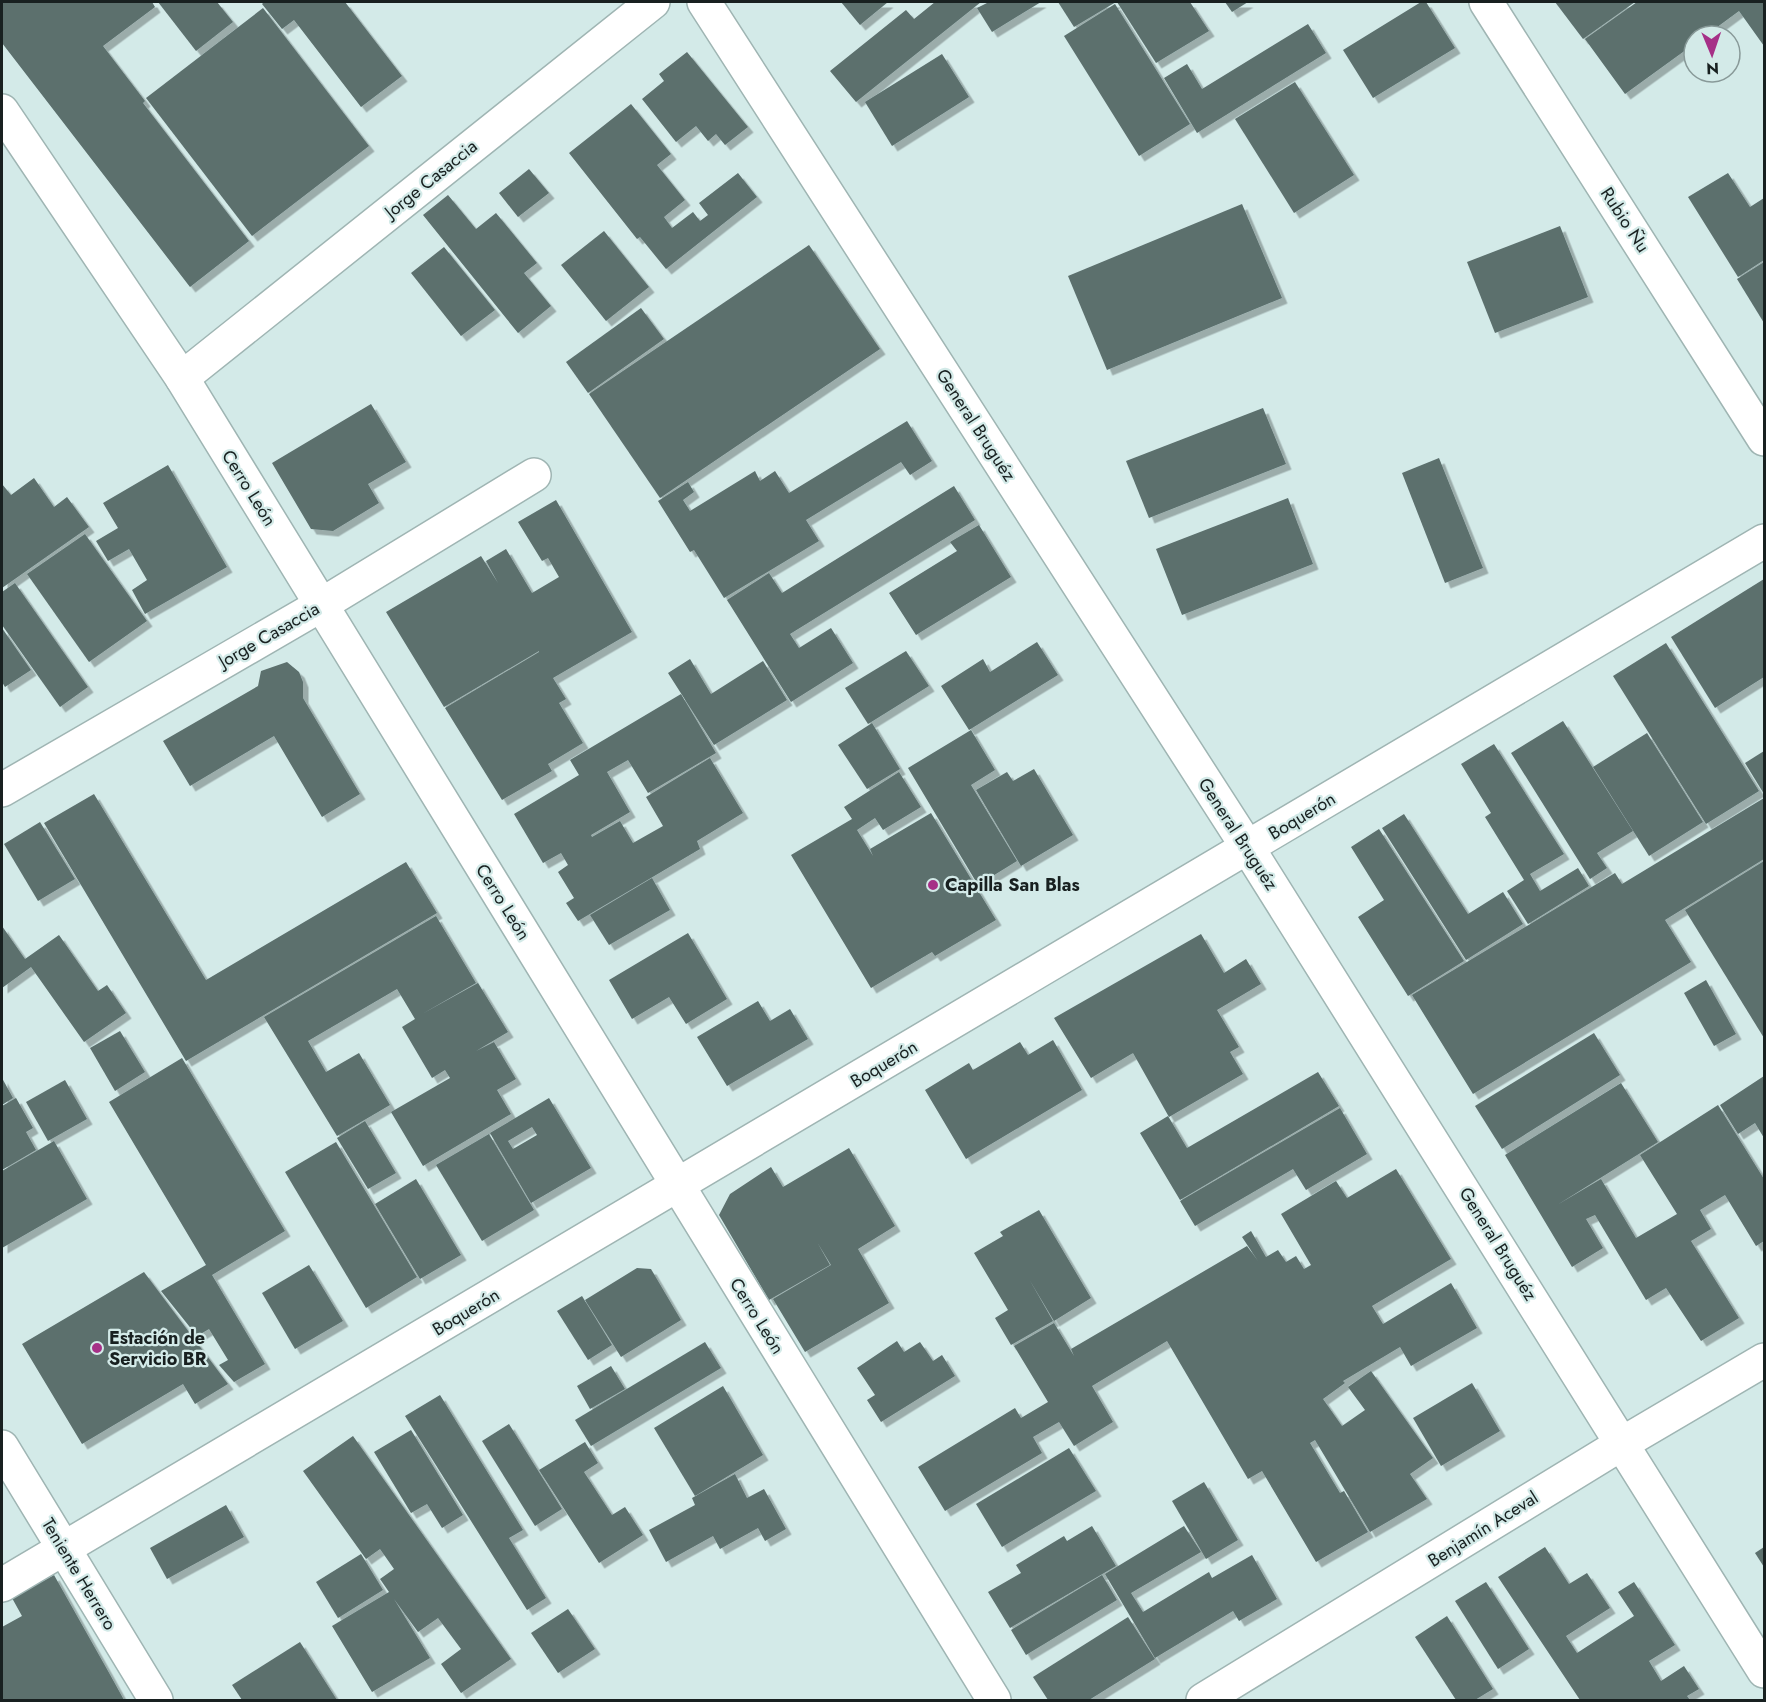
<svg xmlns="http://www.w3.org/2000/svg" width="1766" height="1702" viewBox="0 0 1766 1702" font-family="Jost,sans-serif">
<defs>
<filter id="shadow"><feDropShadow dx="5.5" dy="5.5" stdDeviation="0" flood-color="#0004"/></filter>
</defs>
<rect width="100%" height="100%" fill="#d3eae8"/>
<g fill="#5b6f6d" fill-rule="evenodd" filter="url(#shadow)">
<path d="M2,2H152L155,7L103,46L145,101L143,103L249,241L190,287L2,43Z"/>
<path d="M158,2H217L233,22L196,51Z"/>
<path d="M264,2H345L402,76L361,107L294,20L282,29L262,4Z"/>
<path d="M841,2H888L860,25Z"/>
<path d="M935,2H981L856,102L830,71L906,10L914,19Z"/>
<path d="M989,2H1041L992,32L977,8Z"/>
<path d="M1058,2H1116L1074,27Z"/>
<path d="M1117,2H1190L1209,31L1156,63Z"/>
<path d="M1225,2H1248L1232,12Z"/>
<path d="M1421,2H1426L1455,48L1373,98L1343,50Z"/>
<path d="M1555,2H1635L1583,39Z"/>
<path d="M1637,2H1764V46L1739,11L1705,36H1694V44L1625,94L1585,39Z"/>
<path d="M1115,4L1190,124L1139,156L1064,36Z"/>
<path d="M263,8L369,146L252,236L146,98Z"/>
<path d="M1308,24L1326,53L1197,133L1164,78L1187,64L1202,89Z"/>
<path d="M687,52L748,127L725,145L716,134L708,141L696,126L676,142L642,99L664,81L659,74Z"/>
<path d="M942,54L969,97L892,146L865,102Z"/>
<path d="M1295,82L1354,175L1294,213L1235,119Z"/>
<path d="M631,104L671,154L657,165L685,200L664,217L672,228L693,212L700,221L708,215L699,203L738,173L757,197L666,269L640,237L637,239L569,153Z"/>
<path d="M529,169L549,193L518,217L499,193Z"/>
<path d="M1728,173L1750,207L1764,198V260L1738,277L1688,197Z"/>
<path d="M448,195L476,229L496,213L537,263L524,273L551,306L518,333L423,215Z"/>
<path d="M1242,204L1282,298L1107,370L1068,276Z"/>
<path d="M1560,226L1588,297L1495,333L1467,262Z"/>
<path d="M604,231L649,287L606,321L561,265Z"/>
<path d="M809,245L880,349L660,498L589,394Z"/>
<path d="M444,247L495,310L461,336L411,273Z"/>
<path d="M1764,262V323L1737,279Z"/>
<path d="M641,308L664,339L588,393L566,362Z"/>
<path d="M371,404L406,462L368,484L379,503L333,531L311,529L272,463Z"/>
<path d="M1263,408L1286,464L1149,518L1126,461Z"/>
<path d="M907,421L932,461L910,475L901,462L806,520L819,541L724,598L694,550L690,552L658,501L688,482L694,492L683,500L690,511L755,471L760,481L775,471L789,493Z"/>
<path d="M1439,458L1483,568L1445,583L1402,473Z"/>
<path d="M168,465L227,567L145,614L132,590L147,580L129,549L108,561L96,541L118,528L103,503Z"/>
<path d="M34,478L54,507L67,497L89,527L2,588V484L11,495Z"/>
<path d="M954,486L975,520L790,634L799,648L831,628L853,663L791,702L727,600L769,573L782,593Z"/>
<path d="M1288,498L1313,564L1182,615L1156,549Z"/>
<path d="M556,500L632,632L553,678L566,699L559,703L583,743L548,764L552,771L502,800L445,708L539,652V651L444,707L386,612L481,556L498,583L486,561L506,549L532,593L559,577L548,558L542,561L518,522Z"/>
<path d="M979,525L1011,577L916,635L889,593L957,551L950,542Z"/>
<path d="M85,534L147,621L89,662L27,574Z"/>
<path d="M1764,579V677L1715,708L1671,637Z"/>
<path d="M15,583L88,687L60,707L2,625V592Z"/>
<path d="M2,628L31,670L5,687L2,682Z"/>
<path d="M1037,642L1058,675L969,730L941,686L983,659L990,672Z"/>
<path d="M1666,643L1759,791L1706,824L1613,676Z"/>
<path d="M906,651L929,686L868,724L845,688Z"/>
<path d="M690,659L711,694L763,661L787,700L714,745L668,673Z"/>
<path d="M287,662L299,672L303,682V698L360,794L322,817L274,736L190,786L163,741L258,686L261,671Z"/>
<path d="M681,694L716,753L648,793L628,760L607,772L630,812L591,835L592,837L620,821L633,843L663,826L646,797L710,758L743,813L697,841L700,849L578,921L566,903L574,898L558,872L568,865L561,853L543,863L514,814L579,775L570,760Z"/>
<path d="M1563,721L1633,831L1597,853L1607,868L1590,879L1511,753Z"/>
<path d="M872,723L900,769L867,789L838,745Z"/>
<path d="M971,730L995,770L971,785L1017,861L978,885L908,768Z"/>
<path d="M1647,733L1703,822L1649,856L1593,767Z"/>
<path d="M1494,744L1564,854L1530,874L1540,891L1578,868L1589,886L1528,924L1507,891L1524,880L1485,817L1491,813L1461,764Z"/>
<path d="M1764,751V794L1745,763Z"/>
<path d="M1034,769L1073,835L1021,866L976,790L1007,772L1013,781Z"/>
<path d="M899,772L921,807L883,830L875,818L857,830L873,856L870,849L931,813L996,920L935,956L932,952L871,988L791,855L852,819L844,807Z"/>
<path d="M94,794L206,980L406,862L437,913L186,1061L44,823Z"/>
<path d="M1764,798V859L1665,920L1691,962L1473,1094L1412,995L1615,873L1622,884Z"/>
<path d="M1404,814L1468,914L1503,892L1523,924L1466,960L1382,828Z"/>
<path d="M40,822L75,879L38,901L4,844Z"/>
<path d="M1379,829L1464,961L1408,996L1358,917L1384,900L1351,847Z"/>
<path d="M1764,861V1038L1685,910Z"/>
<path d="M652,878L670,910L609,945L590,915Z"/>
<path d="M436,916L476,983L422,1014L478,983L508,1032L476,1051L494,1042L516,1079L497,1090L511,1114L423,1166L391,1112L450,1078L445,1070L432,1078L402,1027L415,1019L397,989L308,1041L326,1072L359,1053L390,1105L337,1136L264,1017Z"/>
<path d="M2,926L25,959L59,935L98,991L107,985L126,1013L84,1042L31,967L2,988Z"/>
<path d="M688,933L727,999L686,1024L669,997L632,1019L609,980Z"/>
<path d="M1201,934L1224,973L1246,959L1261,984L1217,1010L1239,1047L1230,1052L1243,1074L1169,1117L1124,1037L1133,1053L1091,1078L1054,1018Z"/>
<path d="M1706,980L1736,1034L1714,1046L1684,993Z"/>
<path d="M758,1001L770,1021L790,1009L808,1039L727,1086L697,1037Z"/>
<path d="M120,1031L145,1072L115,1091L90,1048Z"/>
<path d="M1594,1033L1620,1075L1502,1149L1475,1106Z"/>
<path d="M1053,1040L1082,1090L966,1159L925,1090L969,1063L973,1070L1020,1042L1028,1055Z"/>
<path d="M182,1058L285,1231L212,1275L265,1364L234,1382L219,1365L228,1360L209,1329L197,1336L161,1291L206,1265L109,1102Z"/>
<path d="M1318,1072L1339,1106L1180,1200L1140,1133L1168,1116L1187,1148Z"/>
<path d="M1764,1076V1138L1755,1123L1738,1134L1720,1105Z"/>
<path d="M2,1078L13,1098L2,1105Z"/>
<path d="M65,1080L87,1119L48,1141L26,1102Z"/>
<path d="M1621,1083L1658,1142L1557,1205L1601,1179L1636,1238L1677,1214L1640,1155L1718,1105L1764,1179V1241L1756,1246L1725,1195L1700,1210L1711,1229L1691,1241L1739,1318L1701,1341L1666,1288L1646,1300L1595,1215L1586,1219L1603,1248L1572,1267L1505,1155Z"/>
<path d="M16,1098L33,1128L26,1132L36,1150L2,1170V1106Z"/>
<path d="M549,1098L591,1168L531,1203L490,1133ZM532,1127L537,1135L513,1149L508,1141Z"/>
<path d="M1340,1108L1367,1154L1306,1190L1293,1169L1195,1226L1180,1201Z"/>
<path d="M365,1121L396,1173L368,1189L337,1138Z"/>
<path d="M489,1134L534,1210L482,1241L436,1165Z"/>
<path d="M54,1141L87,1199L2,1248V1171Z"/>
<path d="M336,1142L417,1277L366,1308L285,1172Z"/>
<path d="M849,1148L895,1226L858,1249L889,1303L805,1352L773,1299L831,1265L817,1242L830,1265L769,1300L719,1215L730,1194L771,1167L783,1187Z"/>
<path d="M1396,1169L1451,1259L1372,1306L1383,1324L1451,1283L1477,1328L1411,1366L1400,1347L1343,1381L1345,1383L1323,1399L1342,1426L1365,1410L1348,1387L1371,1371L1433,1458L1410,1474L1427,1499L1370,1532L1315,1440L1310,1443L1340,1493L1344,1491L1368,1532L1316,1562L1262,1471L1248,1479L1167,1341L1092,1386L1113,1422L1074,1446L1059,1422L1033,1437L1042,1453L945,1511L918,1467L1015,1408L1021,1418L1048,1402L1014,1346L1054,1323L1074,1356L1071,1349L1247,1246L1258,1261L1242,1237L1251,1231L1266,1257L1278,1250L1286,1262L1296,1256L1304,1269L1311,1265L1281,1214L1336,1181L1347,1198Z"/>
<path d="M416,1179L461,1255L420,1279L375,1204Z"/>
<path d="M1039,1210L1091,1298L1054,1321L1029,1279L1053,1321L1011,1345L995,1318L1008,1310L974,1253L1003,1236L1000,1232Z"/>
<path d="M309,1265L343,1321L295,1349L262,1293Z"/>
<path d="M637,1268L651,1269L681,1320L621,1357L585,1300Z"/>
<path d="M144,1272L228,1384L195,1404L183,1384L82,1444L22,1344Z"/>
<path d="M582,1296L612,1345L588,1360L557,1311Z"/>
<path d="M897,1341L904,1352L920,1342L933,1361L942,1355L955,1376L881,1422L867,1400L875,1395L857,1368Z"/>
<path d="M705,1342L721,1368L591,1446L575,1420Z"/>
<path d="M611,1366L625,1389L590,1409L577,1386Z"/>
<path d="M1472,1383L1500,1431L1441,1466L1413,1418Z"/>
<path d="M723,1386L763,1455L695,1496L654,1428Z"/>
<path d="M440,1395L523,1530L509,1538L546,1598L527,1610L405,1416Z"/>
<path d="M509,1424L562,1509L535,1526L482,1441Z"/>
<path d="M411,1430L463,1515L442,1528L427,1504L411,1513L374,1452Z"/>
<path d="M353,1436L511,1659L461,1693L441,1664L461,1649L438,1618L418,1632L394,1599L430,1658L372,1692L332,1626L389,1592L380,1579L394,1569L380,1549L366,1559L303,1471Z"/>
<path d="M585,1442L598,1463L584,1472L612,1515L625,1507L643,1535L599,1563L539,1470Z"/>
<path d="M1069,1448L1096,1491L1002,1547L976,1504Z"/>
<path d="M735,1474L747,1498L764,1489L786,1529L765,1541L758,1528L720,1549L713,1536L666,1562L649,1530L695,1505L692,1498Z"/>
<path d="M1204,1482L1238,1540L1206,1559L1172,1501Z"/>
<path d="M226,1505L244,1537L167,1579L150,1548Z"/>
<path d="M1092,1526L1116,1566L1010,1628L988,1592L1021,1573L1016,1565L1064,1536L1067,1541Z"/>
<path d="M1184,1526L1201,1552L1131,1593L1143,1612L1209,1572L1212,1578L1252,1555L1277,1599L1239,1621L1233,1611L1155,1658L1105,1574Z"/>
<path d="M1545,1547L1569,1584L1587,1573L1610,1608L1566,1636L1577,1653L1634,1616L1618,1592L1634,1582L1675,1645L1649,1661L1661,1681L1684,1666L1699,1689L1687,1696L1690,1700H1580L1498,1577Z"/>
<path d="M1764,1547V1567L1755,1553Z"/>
<path d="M361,1554L383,1590L338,1618L316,1582Z"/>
<path d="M54,1575L108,1671L124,1700H2V1627L22,1616L12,1598Z"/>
<path d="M1102,1575L1117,1600L1026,1655L1011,1630Z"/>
<path d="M1486,1582L1529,1649L1498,1669L1455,1601Z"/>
<path d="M568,1609L595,1649L558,1673L531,1633Z"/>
<path d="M1447,1616L1493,1689L1475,1700H1456L1415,1637Z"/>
<path d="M1128,1617L1155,1659L1089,1700H1048L1033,1677Z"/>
<path d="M300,1642L337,1700H242L232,1685Z"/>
</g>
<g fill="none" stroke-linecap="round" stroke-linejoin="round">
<defs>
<g id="minor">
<path d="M704,2L1248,848L1764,1671"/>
<path d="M1486,2L1764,439"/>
<path d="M2,111L182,378L994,1700"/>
<path d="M182,378L653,2"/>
<path d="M2,790L321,605L534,475"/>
<path d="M2,1447L156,1700"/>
<path d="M2,1585L1764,541"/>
<path d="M1203,1700L1623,1443L1764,1360"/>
</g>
</defs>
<use href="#minor" stroke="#9fb5b3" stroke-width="36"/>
<use href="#minor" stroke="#fff" stroke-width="33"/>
</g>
<g fill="#a63087" stroke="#d3eae8" stroke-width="2">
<circle cx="933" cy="885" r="6"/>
<circle cx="97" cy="1348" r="6"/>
</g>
<g text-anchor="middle" stroke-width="4.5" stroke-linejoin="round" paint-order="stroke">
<g font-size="18" fill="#182020" stroke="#d3eae8">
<text transform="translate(431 179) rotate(-39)" y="6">Jorge Casaccia</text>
<text transform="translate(1625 220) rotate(57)" y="6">Rubio Ñu</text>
<text transform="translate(976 425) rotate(57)" y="6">General Bruguéz</text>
<text transform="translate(249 488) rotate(58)" y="6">Cerro León</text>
<text transform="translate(269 635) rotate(-30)" y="6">Jorge Casaccia</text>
<text transform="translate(1302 816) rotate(-31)" y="6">Boquerón</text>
<text transform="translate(1238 834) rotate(57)" y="6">General Bruguéz</text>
<text transform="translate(503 902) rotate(58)" y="6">Cerro León</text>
<text transform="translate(884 1064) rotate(-31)" y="6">Boquerón</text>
<text transform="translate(1498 1244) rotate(58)" y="6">General Bruguéz</text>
<text transform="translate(466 1312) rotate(-31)" y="6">Boquerón</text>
<text transform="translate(757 1316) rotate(58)" y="6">Cerro León</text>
<text transform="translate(1483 1529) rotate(-32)" y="6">Benjamín Aceval</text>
<text transform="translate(79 1574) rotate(59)" y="6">Teniente Herrero</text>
</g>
<g font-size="18" font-weight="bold" fill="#182020" stroke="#d3eae8" text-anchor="start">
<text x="945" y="891">Capilla San Blas</text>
<text x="109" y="1344">Estación de<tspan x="109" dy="21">Servicio BR</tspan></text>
</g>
</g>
<rect width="1766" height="1702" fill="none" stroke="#182020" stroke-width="6"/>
<g transform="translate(1712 54) rotate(178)"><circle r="28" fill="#d3eae8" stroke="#889998" stroke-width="1.5"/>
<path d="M0-4.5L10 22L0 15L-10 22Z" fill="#a63087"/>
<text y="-9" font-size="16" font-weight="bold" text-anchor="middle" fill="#182020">N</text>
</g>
</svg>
